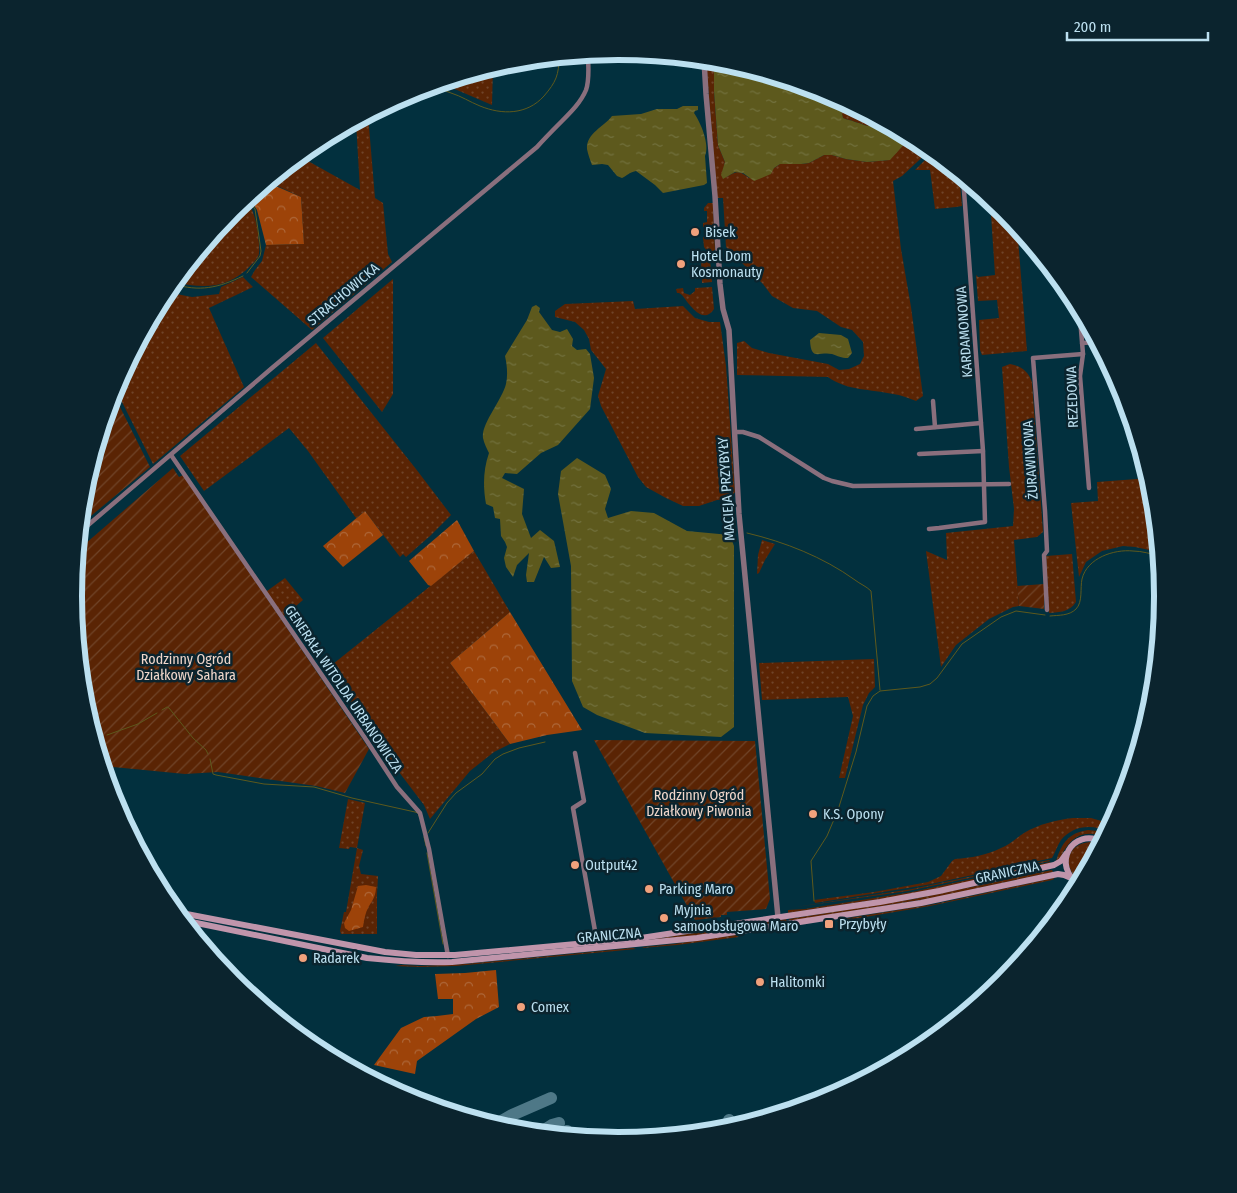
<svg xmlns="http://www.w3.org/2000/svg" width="1237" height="1193" viewBox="0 0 1237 1193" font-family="'Fira Sans Condensed',sans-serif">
<defs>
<pattern id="grass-dots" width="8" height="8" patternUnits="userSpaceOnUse" patternTransform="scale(1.25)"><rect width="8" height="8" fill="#5a2404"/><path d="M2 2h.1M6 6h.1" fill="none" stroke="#704429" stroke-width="1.8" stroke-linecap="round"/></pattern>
<pattern id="forest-crowns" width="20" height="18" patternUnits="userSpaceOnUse" patternTransform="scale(1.25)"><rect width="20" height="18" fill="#9d4309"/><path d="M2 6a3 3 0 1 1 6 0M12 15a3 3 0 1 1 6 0" fill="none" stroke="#ad6739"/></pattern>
<pattern id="garden-furrows" width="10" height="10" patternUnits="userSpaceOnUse" patternTransform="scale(1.25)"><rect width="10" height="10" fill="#5a2404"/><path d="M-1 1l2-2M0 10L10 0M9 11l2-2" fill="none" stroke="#704429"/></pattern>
<pattern id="water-ripples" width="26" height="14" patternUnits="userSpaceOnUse" patternTransform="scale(1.25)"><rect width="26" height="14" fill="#5d591d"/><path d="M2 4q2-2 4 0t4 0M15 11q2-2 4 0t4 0" fill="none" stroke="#72713e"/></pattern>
</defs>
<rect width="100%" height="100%" fill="#02303e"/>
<g fill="url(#grass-dots)">
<path d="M706,60L726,62L720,64L714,70V91L718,145L725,162L722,175L726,177C737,171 739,170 749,178L774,168L780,164H801L809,163L824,155H832L846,159L867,162L889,160L909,139V137L922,143L930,150L902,176L893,181L901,249L911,307L923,396L916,401C908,398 901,395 893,394C871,389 847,391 828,377L737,375V343L744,341L752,348L769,353L828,364L839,370L849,369L860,364L864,356L863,342L852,330L841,327L817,311L793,308L772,296L763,284L726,247L723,198H717Z"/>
<path d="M493,67L492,105L450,87L436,85Z"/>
<path d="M831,95L850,105L848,107V114L858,119L863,118L870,122L874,118L880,121C869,130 867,125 855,122C851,120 847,120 843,118C841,109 835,104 831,95Z"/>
<path d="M368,115L375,198L383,203L388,254L392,262L312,330L251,277L255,270L262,261L266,245L304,244L301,197L271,183L270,180L299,156L360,190L356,122Z"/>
<path d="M933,152L959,174L962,206L956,207L935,209L930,170H915Z"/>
<path d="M990,199L1004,211L1017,226L1027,351L982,355L980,350L979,320L999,318L997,300L978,301L976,275L978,277L995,275Z"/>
<path d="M246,200C254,211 256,220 258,233C258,239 260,246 259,253C259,258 254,262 251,265C229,289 203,289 175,282L233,211Z"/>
<path d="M708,203H713L715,250L712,252L707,251L704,247L703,237H708L707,232L705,231V227H703V223L707,222V211H704V208Z"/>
<path d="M701,260H710L712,282L702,283Z"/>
<path d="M243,277L253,287L209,308L244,387L153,464L115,388L166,292L192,297L219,294L221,287Z"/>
<path d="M393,279V394L382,412L323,338Z"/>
<path d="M712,287L714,309C703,326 689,304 682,295L679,293H677L676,289L683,288L684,293L690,295L695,291V288Z"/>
<path d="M633,301L635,309L683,306L695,318L709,322H720L726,366L735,492L730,499L717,500L699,506H683L666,498L646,487L638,477L601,406L598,396L606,369L591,350L589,339L584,330L575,322L555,317V311L565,304Z"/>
<path d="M316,343L416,469L451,515L430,536L406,557L403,554L400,557L365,511L356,518L308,451L289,428L204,491L180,456Z"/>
<path d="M1010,364C1021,366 1028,371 1032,382L1043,532L1037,537L1014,540L1019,606L1013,607L989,619L956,645L941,667L926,551L947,560L946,533L1013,526L1014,509L1009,467L1002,367Z"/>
<path d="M1150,478L1153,490L1159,552L1135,547L1123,546L1102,551L1086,562L1079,577L1071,503L1098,501L1097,482Z"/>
<path d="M762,540L775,544L765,560L759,573L757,574L758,555Z"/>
<path d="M474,551L510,612L450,663L510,744L494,752L470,771L430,819L424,805L383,751L328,668Z"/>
<path d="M1072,554L1076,602C1070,612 1060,612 1049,613L1046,556Z"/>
<path d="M285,578L303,600L284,616L267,593V591Z"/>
<path d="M874,659L875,687L869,693L863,705L845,778H839L853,716L848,697L762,700L759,663Z"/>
<path d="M348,799L365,803L357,848L363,850L359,866L361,874L378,876L377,894V934H341L340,931L344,912H346L357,848L350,847L349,849L339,848Z"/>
<path d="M1073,818H1091L1112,824L1108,832C1092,823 1072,826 1061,840C1057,846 1055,853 1052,858L926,885L815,903L814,900L874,892L928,882L941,876L952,861L955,859C971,858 987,855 1001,848C1009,845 1016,838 1024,833C1039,824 1056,820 1073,818Z"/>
<path d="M1088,830L1098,831L1106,835L1105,838C1083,827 1068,839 1060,859L1056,861C1062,843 1068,833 1088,830Z"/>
<path d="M1090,842L1101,845L1081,882C1062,869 1065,844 1090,842Z"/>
<path d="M1049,860L1050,861L908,891L796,907L912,889Z"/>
<path d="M1050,862L1051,864L951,886L900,896L788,913V910L805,909L912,892Z"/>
<path d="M1052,870L1053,872L932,898L790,921L789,919L914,899Z"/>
<path d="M1054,878V879L1052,880L930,906L836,922L843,919L935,904Z"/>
<path d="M786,919L787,922L702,935L648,940Z"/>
<path d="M735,935L739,937L677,945L642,948L644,947L674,944Z"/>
<path d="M633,948L636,949L456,966L420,967L395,966L402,965L420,966L465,964Z"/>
</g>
<g fill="url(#forest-crowns)">
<path d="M850,105L874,118L870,123L863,118L858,119L848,114V107Z"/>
<path d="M270,180L271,184L301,197L304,244L266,245L257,210L249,198Z"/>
<path d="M365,511L383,535L343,567L323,546Z"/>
<path d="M457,520L474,551L431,586L428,585L409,561Z"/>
<path d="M510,612L582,730L547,735L510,744L450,663Z"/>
<path d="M366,885L376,887C376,895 373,900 369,906C365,913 364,920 363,927L349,931L345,928L344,923L351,910L358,886Z"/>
<path d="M496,970L499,1007L476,1019L417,1061L415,1074L374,1065L401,1028L424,1017L437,1016L453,1014V999H438L435,974L465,973Z"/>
</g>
<g fill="url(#garden-furrows)">
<path d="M113,393L150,467L80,525L84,490Z"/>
<path d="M173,468L179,477L183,475L369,749L345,793L316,786L218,772L185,774L103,766L84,703L73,596L78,550Z"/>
<path d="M1044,584V609L1019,606L1017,586Z"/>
<path d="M594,740L755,741L770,899L766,909L727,912V915H721V917L695,920Z"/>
</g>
<g fill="url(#water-ripples)">
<path d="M723,62L827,93L831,95L835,104L841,110L843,118C847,120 851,120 855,122C867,125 869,130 880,121L909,137V139L890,160L867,162L846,159L832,155H824L809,163L801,164H780L774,168L771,174L754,181L743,173L735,172L723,179L721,175L725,162L718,145L714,91V70Z"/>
<path d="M683,106H698V110L695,111L694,113C701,123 710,145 705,156L707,183L704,185L663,193L655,185L636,171C628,173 628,175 622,178L617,176L608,165L602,164L592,165C590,160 588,154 587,149C586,133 604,127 612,116L641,114L657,109H677Z"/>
<path d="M536,305L540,308L539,312L552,330L560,332L567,329L573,339L572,346L577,350L586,349L590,354L594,378L590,409L558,445L541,453L517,474L505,473L502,478L524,489L522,514L531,538L540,530L554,541L560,567L551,568L544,557L534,582H527L526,575L529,553L517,565L513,577L506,567L504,558L507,547L505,542L501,536L500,519L495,518L493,507L486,504C483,487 483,470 489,453C487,449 484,443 483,438C481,424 502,400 506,384C508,375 507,365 505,356L527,320L532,307Z"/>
<path d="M819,333L841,335L848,339L852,353L848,358C841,358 838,356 832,354C819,351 811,362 810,340Z"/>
<path d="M577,458L605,475L611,489L605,509L608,518L631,511L654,513L687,531L730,535L734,546V727L721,737L645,733L597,715L583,707L572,681L571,566L558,494L561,471Z"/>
</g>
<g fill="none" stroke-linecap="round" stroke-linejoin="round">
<g stroke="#5d591d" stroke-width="1">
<path d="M429,87C436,88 444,90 451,93C461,96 470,102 480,106C502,115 527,115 544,96C556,82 559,75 559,57"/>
<path d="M247,273L260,256L261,251L255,209L247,199"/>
<path d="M173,284C200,292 218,288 243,276"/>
<path d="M747,533C785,542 823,557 855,580C860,584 866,586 871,591L880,690"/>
<path d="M730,535L735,534"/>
<path d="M1050,616C1059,615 1069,616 1076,609C1083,602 1080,588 1082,579C1087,558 1114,549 1133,551C1142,551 1151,554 1160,556"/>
<path d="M162,710L167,707L169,708L193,738L206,750L208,754"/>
<path d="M107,735L138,724L157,713"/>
<path d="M95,739L102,736"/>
<path d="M210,759L213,774L216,775L264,784L314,787L352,798L415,812L418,813L419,816"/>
<path d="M428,833L447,803L456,793L482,774L495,759L503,754L519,748L545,742"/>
<path d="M424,837L426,846"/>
<path d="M427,853L443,944"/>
<path d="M814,901L811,861L827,836L838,810L856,752L867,706L873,696L880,691L920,687L930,684L937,678L962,644L1001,617L1016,611L1045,615"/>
</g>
<g stroke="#4e7887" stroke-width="12">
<path d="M729,1120L730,1130"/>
<path d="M493,1126L512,1115L551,1098"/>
<path d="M567,1131L568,1137"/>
<path d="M538,1134L552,1125L559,1123"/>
</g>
<g stroke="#8a6f7d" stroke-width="4.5">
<path d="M1079,306L1083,354L1080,376L1089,488"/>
<path d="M1082,343L1098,342"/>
<path d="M933,401L935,427"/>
<path d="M916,429L981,423"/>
<path d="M735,432H743L759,437L824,478L832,481L853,486L1009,484"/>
<path d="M919,454L983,451"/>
<path d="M171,455L365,738L397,787L420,813L429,849L448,956"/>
<path d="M929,529L939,528L985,522L983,451L963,177"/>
<path d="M80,532L272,368L537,147C545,138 553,130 562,121C571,112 581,102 586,90C590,79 588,66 588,54"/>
<path d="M1047,610L1044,555L1047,551L1045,511L1033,358L1083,354"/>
<path d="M575,753L584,801L573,808L597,942"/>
</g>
<g stroke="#8a6f7d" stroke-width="5.5">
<path d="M704,60L706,94L715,196L720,284L723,309L729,330L739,514L778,917"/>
<path d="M1076,883L1077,891"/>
</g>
<g stroke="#c095ab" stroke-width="6">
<path d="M1080,885C1050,866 1072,826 1103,842"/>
<path d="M176,912L385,952L416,955H455L641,938L687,931L880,902L939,891L1054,865L1061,861L1066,854"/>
<path d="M182,920L367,958C395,961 423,963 452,962L697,938L921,903L1058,874L1064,875L1071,878"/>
</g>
</g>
<g fill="#f1a17c" stroke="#0b242e" stroke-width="2">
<circle cx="695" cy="232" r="5"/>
<circle cx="681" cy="264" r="5"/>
<circle cx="813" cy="814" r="5"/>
<circle cx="575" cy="865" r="5"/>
<circle cx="649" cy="889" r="5"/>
<circle cx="664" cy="918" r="5"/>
<rect x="824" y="919" width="10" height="10" rx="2.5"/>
<circle cx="303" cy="958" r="5"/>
<circle cx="760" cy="982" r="5"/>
<circle cx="521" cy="1007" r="5"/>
</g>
<g text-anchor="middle" stroke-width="5" stroke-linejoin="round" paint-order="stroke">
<g font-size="14" fill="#bce0f0" stroke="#0b242e" text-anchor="start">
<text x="705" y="237">Bisek</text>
<text x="691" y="261">Hotel Dom<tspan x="691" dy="16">Kosmonauty</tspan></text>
<text x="823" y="819">K.S. Opony</text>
<text x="585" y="870">Output42</text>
<text x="659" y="894">Parking Maro</text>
<text x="674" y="915">Myjnia<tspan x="674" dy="16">samoobsługowa Maro</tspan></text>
<text x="839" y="929">Przybyły</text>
<text x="313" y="963">Radarek</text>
<text x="770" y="987">Halitomki</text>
<text x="531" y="1012">Comex</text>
</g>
<g font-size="14" fill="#bce0f0" stroke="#0b242e">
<text transform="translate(343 294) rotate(-40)" y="5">STRACHOWICKA</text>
<text transform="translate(964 332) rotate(-94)" y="5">KARDAMONOWA</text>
<text transform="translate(1072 397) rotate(-92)" y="5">REZEDOWA</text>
<text transform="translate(1030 460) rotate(-94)" y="5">ŻURAWINOWA</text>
<text transform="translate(726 489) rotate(-94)" y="5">MACIEJA PRZYBYŁY</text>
<text transform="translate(344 689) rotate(56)" y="5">GENERAŁA WITOLDA URBANOWICZA</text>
<text transform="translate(1007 872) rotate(-12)" y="5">GRANICZNA</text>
<text transform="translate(609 935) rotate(-5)" y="5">GRANICZNA</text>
</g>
<g font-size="14" fill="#f1d7cb" stroke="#0b242e">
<text x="186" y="664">Rodzinny Ogród<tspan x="186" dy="16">Działkowy Sahara</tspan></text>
<text x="699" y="800">Rodzinny Ogród<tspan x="699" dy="16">Działkowy Piwonia</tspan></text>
</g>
</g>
<path d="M0 0H1237V1193H0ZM82 596a536 536 0 1 1 1072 0a536 536 0 1 1-1072 0Z" fill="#0b242e" fill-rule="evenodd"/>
<path fill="none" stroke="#bce0f0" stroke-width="6" d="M82 596a536 536 0 1 1 1072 0a536 536 0 1 1-1072 0Z"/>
<path d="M1067 32v8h141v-8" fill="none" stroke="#bce0f0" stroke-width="2.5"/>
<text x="1074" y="32" font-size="15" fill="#bce0f0" stroke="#0b242e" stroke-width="4" paint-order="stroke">200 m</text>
</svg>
